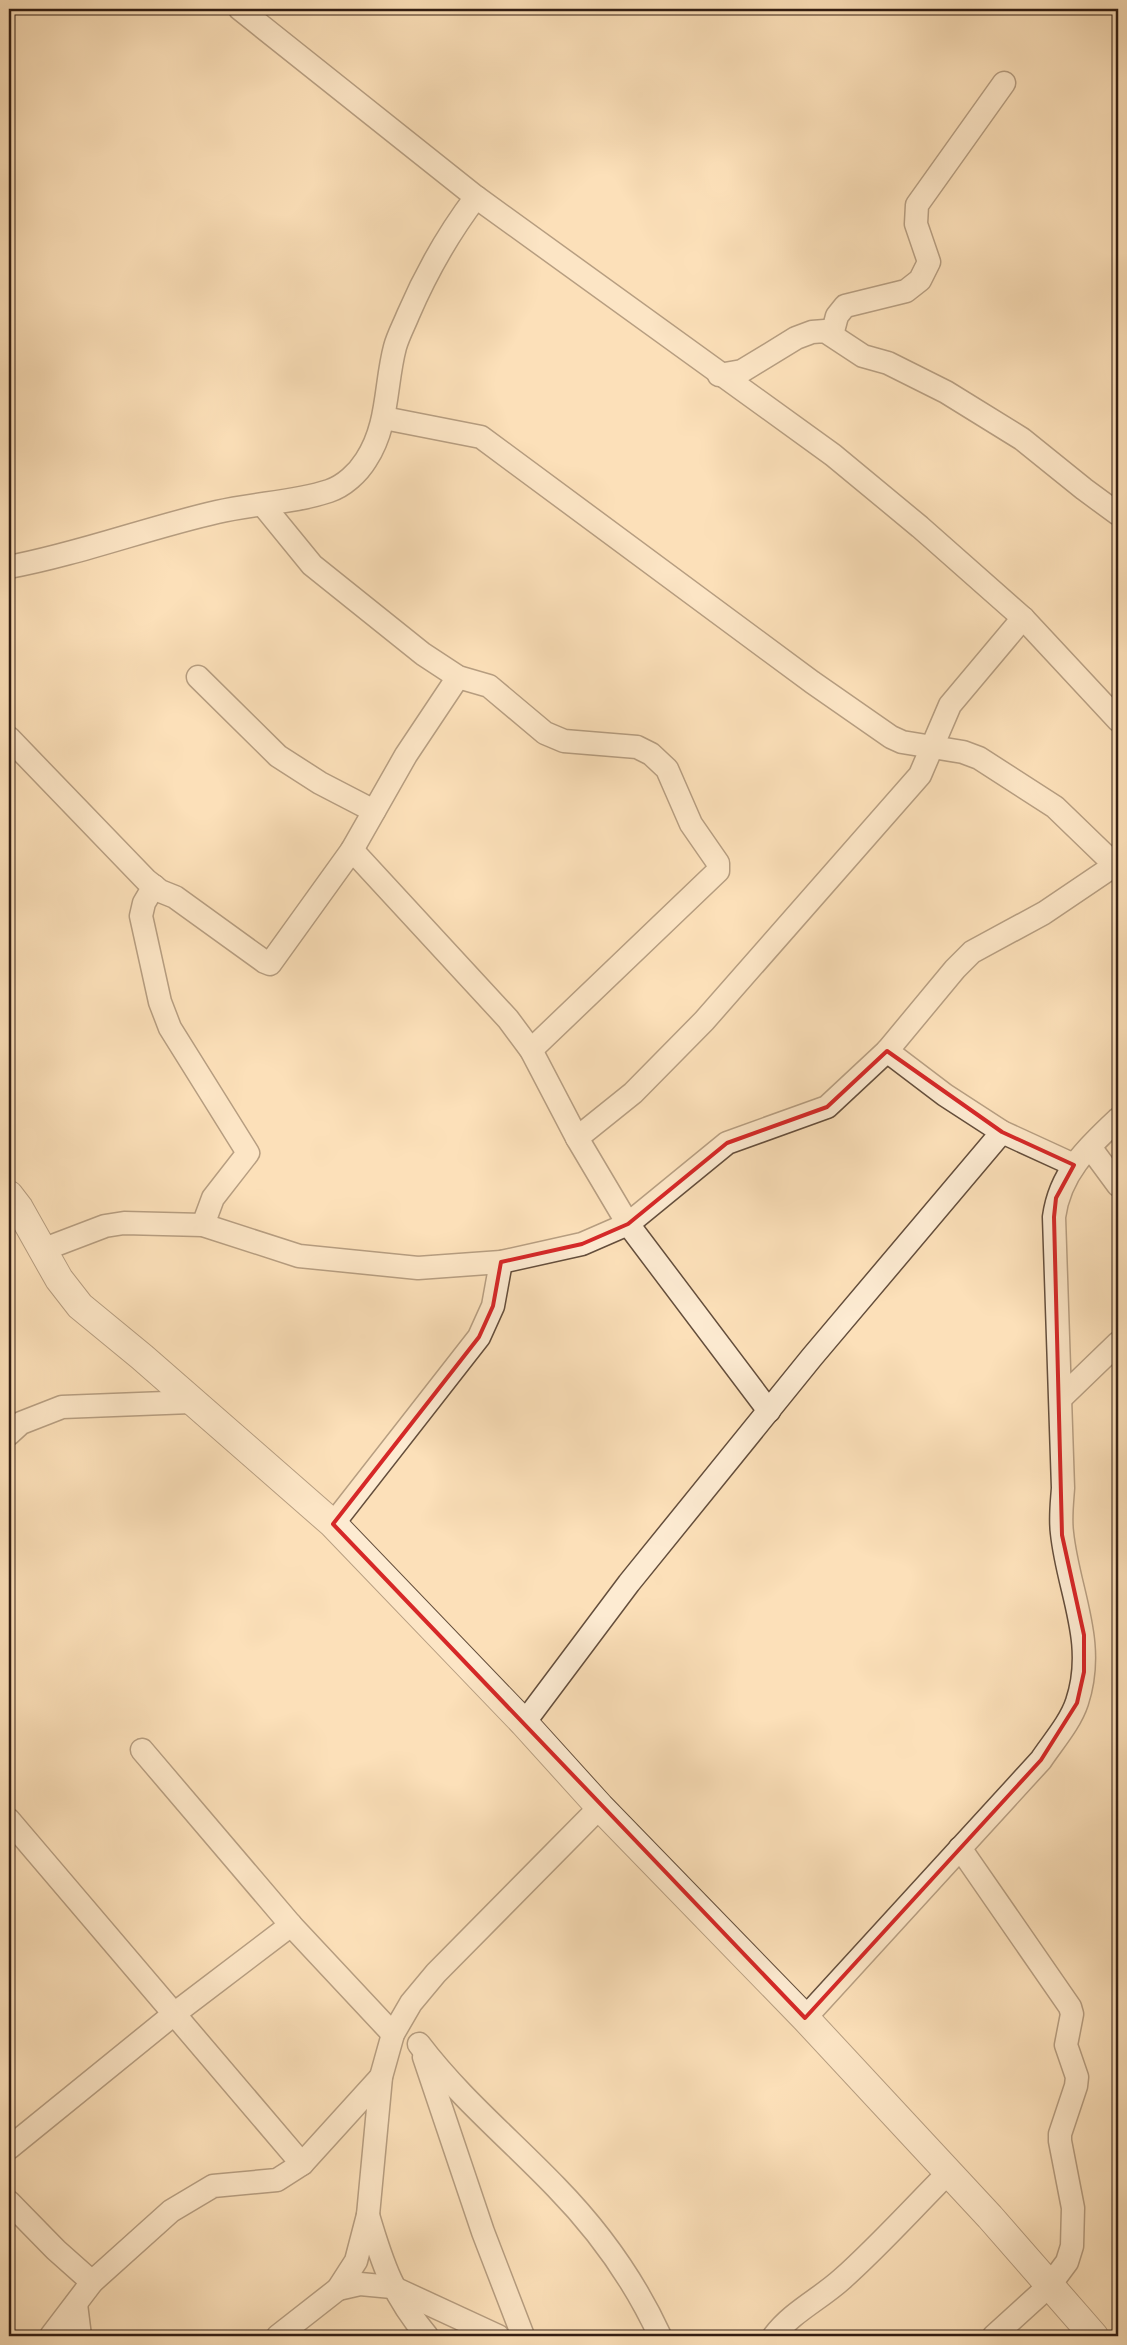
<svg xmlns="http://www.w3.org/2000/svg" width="1127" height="2345" viewBox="0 0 1127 2345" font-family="'IM FELL Great Primer',serif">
<rect width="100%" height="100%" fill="#fce0b9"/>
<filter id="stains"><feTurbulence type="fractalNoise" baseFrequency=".004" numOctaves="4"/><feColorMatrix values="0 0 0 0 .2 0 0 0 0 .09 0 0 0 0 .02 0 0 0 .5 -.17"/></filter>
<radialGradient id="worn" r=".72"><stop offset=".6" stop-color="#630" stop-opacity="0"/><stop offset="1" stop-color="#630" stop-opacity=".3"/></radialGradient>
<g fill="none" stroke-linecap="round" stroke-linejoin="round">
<defs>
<g id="minor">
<path d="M240,9L476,197L833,455L920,527L1023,618L1118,720"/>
<path d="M832,335L837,316L845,306L906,291L920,280L929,262L916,224L917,205L1004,83"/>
<path d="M719,375L742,371L796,338L812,332L825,331L863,356L888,363L946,392L1022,439L1084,489L1118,514"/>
<path d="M384,418L481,437L812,682L891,737L902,742L963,752L979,758L1055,807L1115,865"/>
<path d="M263,505L312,565L423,654L458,677L489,686L545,733L564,741L637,747L651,754L667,769L691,824L718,863V871L531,1050"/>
<path d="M9,567C79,554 147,528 217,512C254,503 293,503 329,491C344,486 358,473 366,460C389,425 385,384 395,347C398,336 404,325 408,315C426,273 448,234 476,197"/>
<path d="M198,677L278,756L320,783L374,811"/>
<path d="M9,738L146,880L160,891L175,897L265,962L270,964L352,850L406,755L458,677"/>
<path d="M352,850L508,1019L531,1050L577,1138L628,1224L769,1411"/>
<path d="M154,886L144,903L141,916L160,1002L170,1028L248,1153L213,1198L203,1225"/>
<path d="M887,1051L945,1095L1002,1132L1074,1165"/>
<path d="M577,1138L633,1093L704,1021L920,775L950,705L1023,618"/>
<path d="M1090,1147L1118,1185"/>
<path d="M42,1250L105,1226L124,1223L203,1225L299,1256L418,1268L501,1262L582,1244L628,1224L727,1143L827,1107L887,1051L955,969L972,952L1044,913L1118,863"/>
<path d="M1061,1398L1118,1343"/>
<path d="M9,1434L21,1423L62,1407L191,1402"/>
<path d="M333,1524L479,1337L493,1306L501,1262"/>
<path d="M524,1723L629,1583L812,1357L1002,1132"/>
<path d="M142,1750L291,1925L393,2034"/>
<path d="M9,1820L302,2164"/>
<path d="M960,1848L1070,2007L1072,2014L1066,2045L1077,2077L1076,2086L1060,2134V2141L1073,2208L1072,2246L1067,2262L1050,2285L994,2336"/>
<path d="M805,2018L1041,1760C1053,1742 1070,1723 1077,1702C1097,1642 1068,1591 1062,1533C1060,1518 1062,1503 1063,1488L1054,1217C1060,1173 1087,1148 1118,1119"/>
<path d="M419,2044C459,2097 511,2140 556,2187C598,2230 635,2282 660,2336"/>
<path d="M424,2057L483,2232L523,2336"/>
<path d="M9,2148L174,2014L291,1925"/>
<path d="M9,2202L56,2250L92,2282"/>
<path d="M368,2215C383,2266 393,2295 427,2336"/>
<path d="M338,2289L360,2284L392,2287L498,2336"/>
<path d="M76,2304L80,2336"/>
<path d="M51,2336L92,2282L171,2211L213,2186L277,2180L302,2164L381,2077"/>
<path d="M278,2336L338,2289L356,2261L368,2215L381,2077L393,2034L411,2003L436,1973L600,1807"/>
<path d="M774,2336C792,2312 820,2299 842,2279C879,2246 913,2208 948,2173"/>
</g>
<path id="tertiary" d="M9,1195L19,1208L59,1279L80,1306L142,1357L333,1524L524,1723L600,1807L805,2018L990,2217L1094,2336"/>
</defs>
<use href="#minor" stroke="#644e3c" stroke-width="25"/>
<use href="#tertiary" stroke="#644e3c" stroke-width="30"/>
<use href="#minor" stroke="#fdebd2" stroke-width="22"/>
<use href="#tertiary" stroke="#fdebd2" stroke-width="28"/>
</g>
<path d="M0 0H1127V2345H0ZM887,1051L1002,1132L1074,1165L1056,1198L1054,1217L1062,1535L1084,1635V1672L1077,1703L1041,1760L805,2018L333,1524L479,1337L493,1306L501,1262L582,1244L628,1224L727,1143L827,1107Z" fill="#fce0b9" fill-opacity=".55" fill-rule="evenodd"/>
<path fill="none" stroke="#d62828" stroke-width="4" stroke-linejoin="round" d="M887,1051L1002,1132L1074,1165L1056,1198L1054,1217L1062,1535L1084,1635V1672L1077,1703L1041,1760L805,2018L333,1524L479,1337L493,1306L501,1262L582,1244L628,1224L727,1143L827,1107Z"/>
<rect width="1127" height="2345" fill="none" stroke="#fce0b9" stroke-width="30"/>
<rect x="10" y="10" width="1107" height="2325" fill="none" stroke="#321d13" stroke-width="2.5"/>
<rect x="15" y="15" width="1097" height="2315" fill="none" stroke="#321d13"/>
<rect width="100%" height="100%" filter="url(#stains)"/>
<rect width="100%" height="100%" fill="url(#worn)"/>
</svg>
